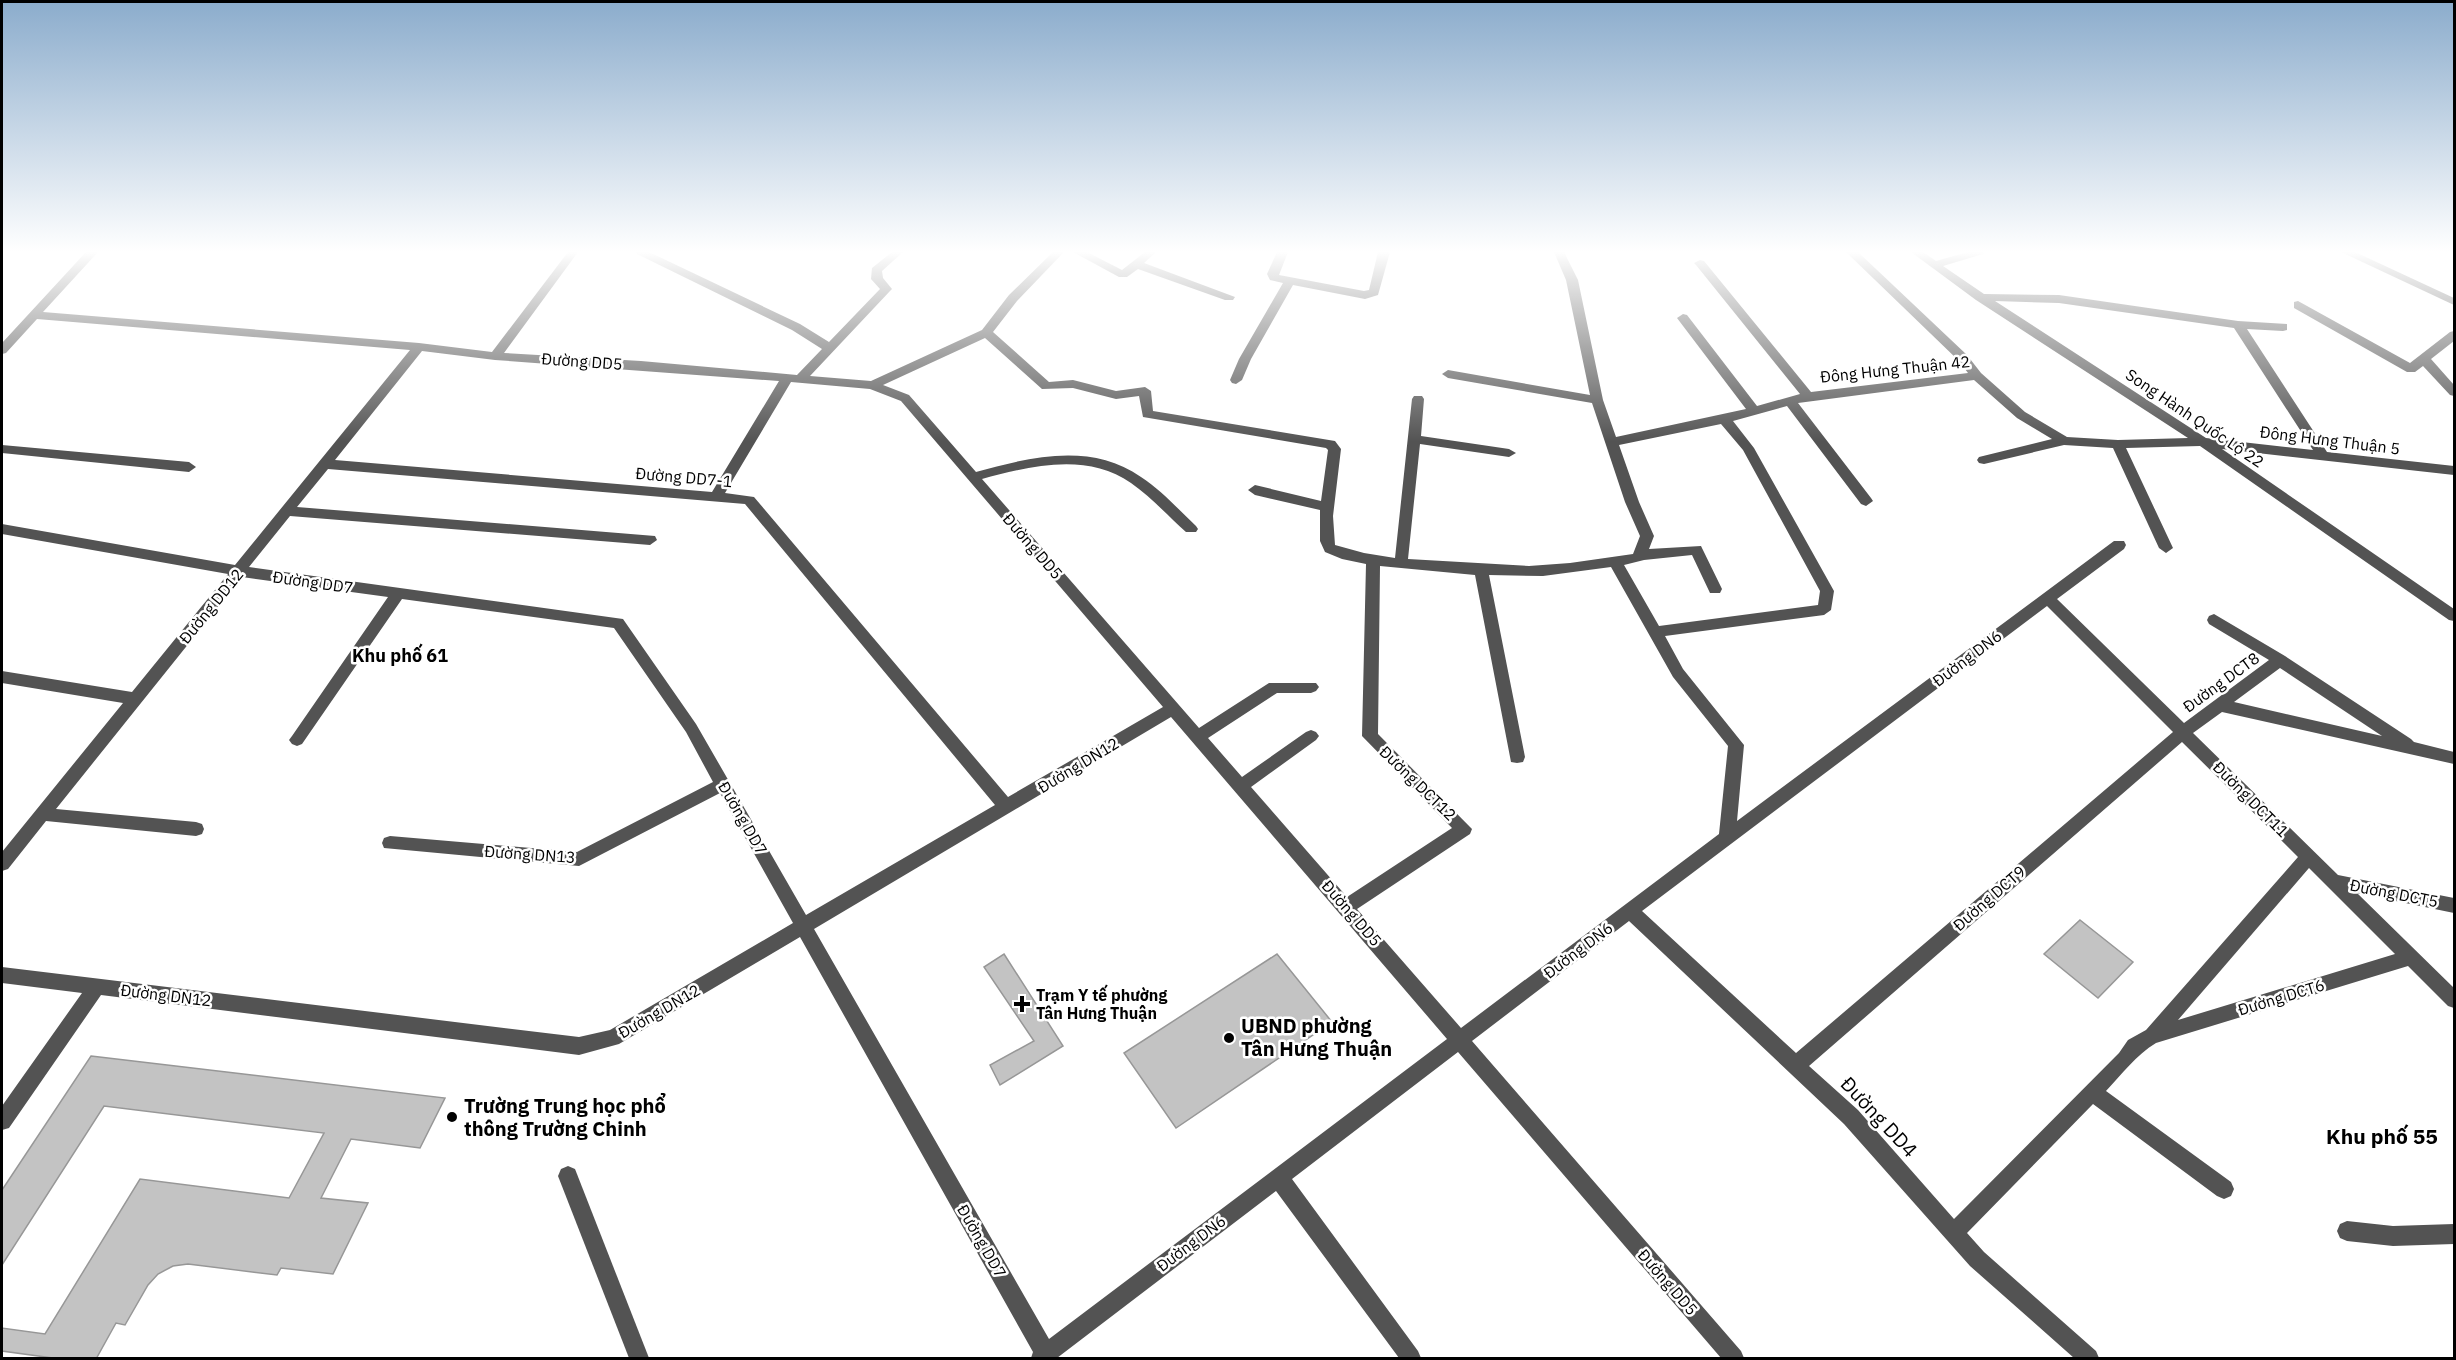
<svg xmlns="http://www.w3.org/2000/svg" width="2456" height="1360" viewBox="0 0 2456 1360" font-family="'IBM Plex Sans',sans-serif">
<rect width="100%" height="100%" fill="#fff"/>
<g fill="#c3c3c3" stroke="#979797" stroke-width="1.5">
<path d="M2080,920L2133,962L2098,998L2044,954Z"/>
<path d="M1004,954L1063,1046L1000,1085L990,1065L1034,1041L984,967Z"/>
<path d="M1277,954L1332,1022L1176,1128L1124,1053Z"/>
<path d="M91,1056L445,1098L420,1148L351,1139L321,1198L368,1203L333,1274L281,1268L277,1275L188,1264L173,1266L158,1274L148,1285L125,1325L116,1323L96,1359H60L2,1351V1328L45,1334L140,1179L289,1198L324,1133L104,1106L2,1265V1190Z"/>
</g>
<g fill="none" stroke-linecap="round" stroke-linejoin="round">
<g fill="#535353" fill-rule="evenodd">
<path d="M86,252H98L43,312L419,343L492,352L568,252H578L504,353L641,361L797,375L822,349L792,330L637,254L636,252H649L800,324L829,342L880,289L871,279L872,268L892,252H903L882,271L883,278L892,289L890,291L810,376L871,381L982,330L1009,295L1053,252H1064L1017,301L993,332L1049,382L1073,380L1116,391L1145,387L1151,391L1153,411L1335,441L1341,449L1333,516L1335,545L1364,553L1395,558L1412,399L1414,396H1422L1424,399L1421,436L1509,449L1516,453L1509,457L1420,444L1408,559L1529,566L1570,563L1633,554L1640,536L1625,502L1592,403L1448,378L1442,374L1448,370L1590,395L1566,280L1554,252H1564L1578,280L1603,400L1616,437L1746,409L1677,318L1683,314L1687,315L1757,406L1800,394L1696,265L1694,263L1700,260L1704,261L1811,392L1968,373L1959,361L1846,252H1858L1967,355L1981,373L2025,412L2067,437L2118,440L2188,438L1976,300L1911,252H1923L1936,261L1968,252H1984L1983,254L1943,266L1984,294L2059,295L2238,321L2287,324V330L2283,331L2247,329L2327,452L2454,466V475L2222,449L2454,609V621L2449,620L2200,446L2126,448L2173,548L2166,553L2159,548L2113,448L2064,445L1984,464L1979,463L1977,460L1979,457L2052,439L2017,418L1974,380L1798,403L1871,498L1873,501L1866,506L1861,504L1787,406L1733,421L1754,448L1834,591L1831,610L1824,615L1665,636L1683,669L1744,745L1737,821L2114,541H2124L2126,545L2124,549L2057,599L2184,723L2269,660L2209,624L2207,620L2209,616L2214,614L2285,656L2411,739L2414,742L2454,752V764L2222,712L2193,733L2338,875L2454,898V913L2357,893L2454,988V1008L2448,1006L2408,966L2156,1043C2136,1055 2122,1074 2106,1091L2231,1182L2234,1189L2231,1196L2224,1199L2217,1196L2093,1104L1967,1233L1984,1252L2096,1351L2099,1358H2074L1970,1266L1844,1124L1629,921L1472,1041L1741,1351L1744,1358H1721L1458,1052L1292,1179L1418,1351L1421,1358H1399L1276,1191L1057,1358H1031L1033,1352L800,937L619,1044L579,1055L101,995L9,1128L2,1130V1106L82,993L2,983V967L579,1037L610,1030L793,923L720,793L579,866L384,848L382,843L384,838L390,836L577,852L713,782L686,732L614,628L402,599L302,744L297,746L292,744L289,740L292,736L388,597L242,577L56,809L196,822L202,824L204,829L202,834L196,836L46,821L8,869L2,871V852L123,703L2,683V671L132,692L228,574L2,534V524L235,565L410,350L37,319L6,353L2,354V343ZM1995,301L2059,303L2234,328L2313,450L2206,438ZM985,338L1042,389L1073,388L1116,399L1139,396L1143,417L1326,448L1328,450L1321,501L1255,485L1248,490L1255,495L1320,510V541L1325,552L1342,559L1366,564L1362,736L1452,828L1347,897L1251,787L1316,740L1319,736L1316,732L1311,730L1306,732L1242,777L1208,738L1277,693H1311L1316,691L1319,687L1316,683H1269L1199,728L982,479C1030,466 1087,452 1131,483C1151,497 1168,516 1186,532H1196L1198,529L1196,526C1178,509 1161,490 1141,477C1091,442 1030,457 976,472L909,395L883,385ZM422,351L495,360L779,381L712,492L335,460ZM791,382L870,389L901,401L1163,707L1008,797L754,497L725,493ZM1721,424L1743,450L1820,591L1818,605L1659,626L1624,565L1644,560L1692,555L1710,593H1720L1722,589L1701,546L1649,549L1654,536L1639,502L1619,445ZM328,469L745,504L995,805L806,915L696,724L623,619L249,567L290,516L650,545L657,540L655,536L297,507ZM1380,566L1475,575L1511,762L1517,763L1523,762L1525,757L1489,575L1543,576L1611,567L1673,677L1728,746L1719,834L1461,1028L1357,909L1470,834L1472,829L1378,734ZM2047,606L2173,732L1796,1053L1642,911ZM2280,668L2382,736L2234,702ZM1171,717L1447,1039L1049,1339L814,929ZM2182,742L2298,857L2146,1030L2128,1040L2119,1053L1954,1219L1858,1110L1809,1066ZM2309,868L2395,954L2178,1020Z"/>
<path d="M1073,252H1087L1122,270L1145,252H1156L1144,263L1235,297L1233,300H1225L1138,269L1127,277H1119Z"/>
<path d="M1277,252H1288L1279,275L1364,291L1369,290L1378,252H1390L1378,295L1365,299L1293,285L1251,359L1242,380L1236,384L1232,383L1230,380L1239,359L1283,283L1270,280L1267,274Z"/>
<path d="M2341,252H2355L2454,298V305Z"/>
<path d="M2298,301L2410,363L2450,332L2454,331V341L2431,359L2454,385V396L2450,395L2423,366L2415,372H2407L2294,308V302Z"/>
<path d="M2,445L189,462L196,467L189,472L2,453Z"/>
<path d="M568,1166L575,1169L649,1358H629L558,1176L561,1169Z"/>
<path d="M2347,1221L2393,1226L2454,1224V1244L2393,1246L2347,1241L2340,1238L2337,1231L2340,1224Z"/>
</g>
</g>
<linearGradient id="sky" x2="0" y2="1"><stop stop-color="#8baccc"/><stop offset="0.57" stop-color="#fff"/><stop offset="1" stop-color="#fff" stop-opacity="0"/></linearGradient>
<rect width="2456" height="442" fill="url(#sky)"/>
<g fill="#000" stroke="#fff" stroke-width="2">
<path d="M1019 995h6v6h6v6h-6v6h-6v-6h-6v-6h6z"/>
<circle cx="1229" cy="1038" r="6"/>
<circle cx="452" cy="1117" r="6"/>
</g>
<g text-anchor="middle" stroke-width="5" stroke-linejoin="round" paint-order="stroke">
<g font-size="16" fill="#000" stroke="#fff">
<text transform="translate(582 361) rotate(4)" y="6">Đường DD5</text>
<text transform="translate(1895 369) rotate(-6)" y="6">Đông Hưng Thuận 42</text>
<text transform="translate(2195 418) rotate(34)" y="6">Song Hành Quốc Lộ 22</text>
<text transform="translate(2330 440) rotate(7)" y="6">Đông Hưng Thuận 5</text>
<text transform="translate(684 477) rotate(5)" y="6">Đường DD7-1</text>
<text transform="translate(1033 546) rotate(49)" y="6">Đường DD5</text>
<text transform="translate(313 582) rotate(8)" y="6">Đường DD7</text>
<text transform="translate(211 606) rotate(-51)" y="6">Đường DD12</text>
<text transform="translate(1967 658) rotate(-37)" y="6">Đường DN6</text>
<text transform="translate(2221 682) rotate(-36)" y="6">Đường DCT8</text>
<text transform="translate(1078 765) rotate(-31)" y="6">Đường DN12</text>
<text transform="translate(1418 783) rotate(44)" y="6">Đường DCT12</text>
<text transform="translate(2251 799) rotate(45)" y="6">Đường DCT11</text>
<text transform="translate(743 818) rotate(60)" y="6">Đường DD7</text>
<text transform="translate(530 854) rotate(4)" y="6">Đường DN13</text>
<text transform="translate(2394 893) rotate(11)" y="6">Đường DCT5</text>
<text transform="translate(1989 898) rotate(-41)" y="6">Đường DCT9</text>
<text transform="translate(1352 913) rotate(49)" y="6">Đường DD5</text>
<text transform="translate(1578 950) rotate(-37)" y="6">Đường DN6</text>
<text transform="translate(166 995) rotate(7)" y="6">Đường DN12</text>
<text transform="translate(2281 997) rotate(-17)" y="6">Đường DCT6</text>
<text transform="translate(659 1011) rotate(-30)" y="6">Đường DN12</text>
<text transform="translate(982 1241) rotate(60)" y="6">Đường DD7</text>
<text transform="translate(1191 1243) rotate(-37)" y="6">Đường DN6</text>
<text transform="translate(1668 1282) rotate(49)" y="6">Đường DD5</text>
</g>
<g font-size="16" font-weight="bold" fill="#000" stroke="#fff" text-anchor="start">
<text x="1036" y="1001">Trạm Y tế phường<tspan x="1036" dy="18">Tân Hưng Thuận</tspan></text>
</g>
<g font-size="18" font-weight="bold" fill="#000" stroke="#fff">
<text x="400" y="662">Khu phố 61</text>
</g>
<g font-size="20" font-weight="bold" fill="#000" stroke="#fff" text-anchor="start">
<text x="1241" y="1033">UBND phường<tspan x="1241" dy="23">Tân Hưng Thuận</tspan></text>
<text x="464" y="1113">Trường Trung học phổ<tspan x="464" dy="23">thông Trường Chinh</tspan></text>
</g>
<g font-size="20" fill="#000" stroke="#fff">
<text transform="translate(1879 1117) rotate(47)" y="7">Đường DD4</text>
</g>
<g font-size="21" font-weight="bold" fill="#000" stroke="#fff">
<text x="2382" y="1144">Khu phố 55</text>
</g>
</g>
<rect width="2456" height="1360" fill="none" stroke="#000000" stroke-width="6"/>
</svg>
